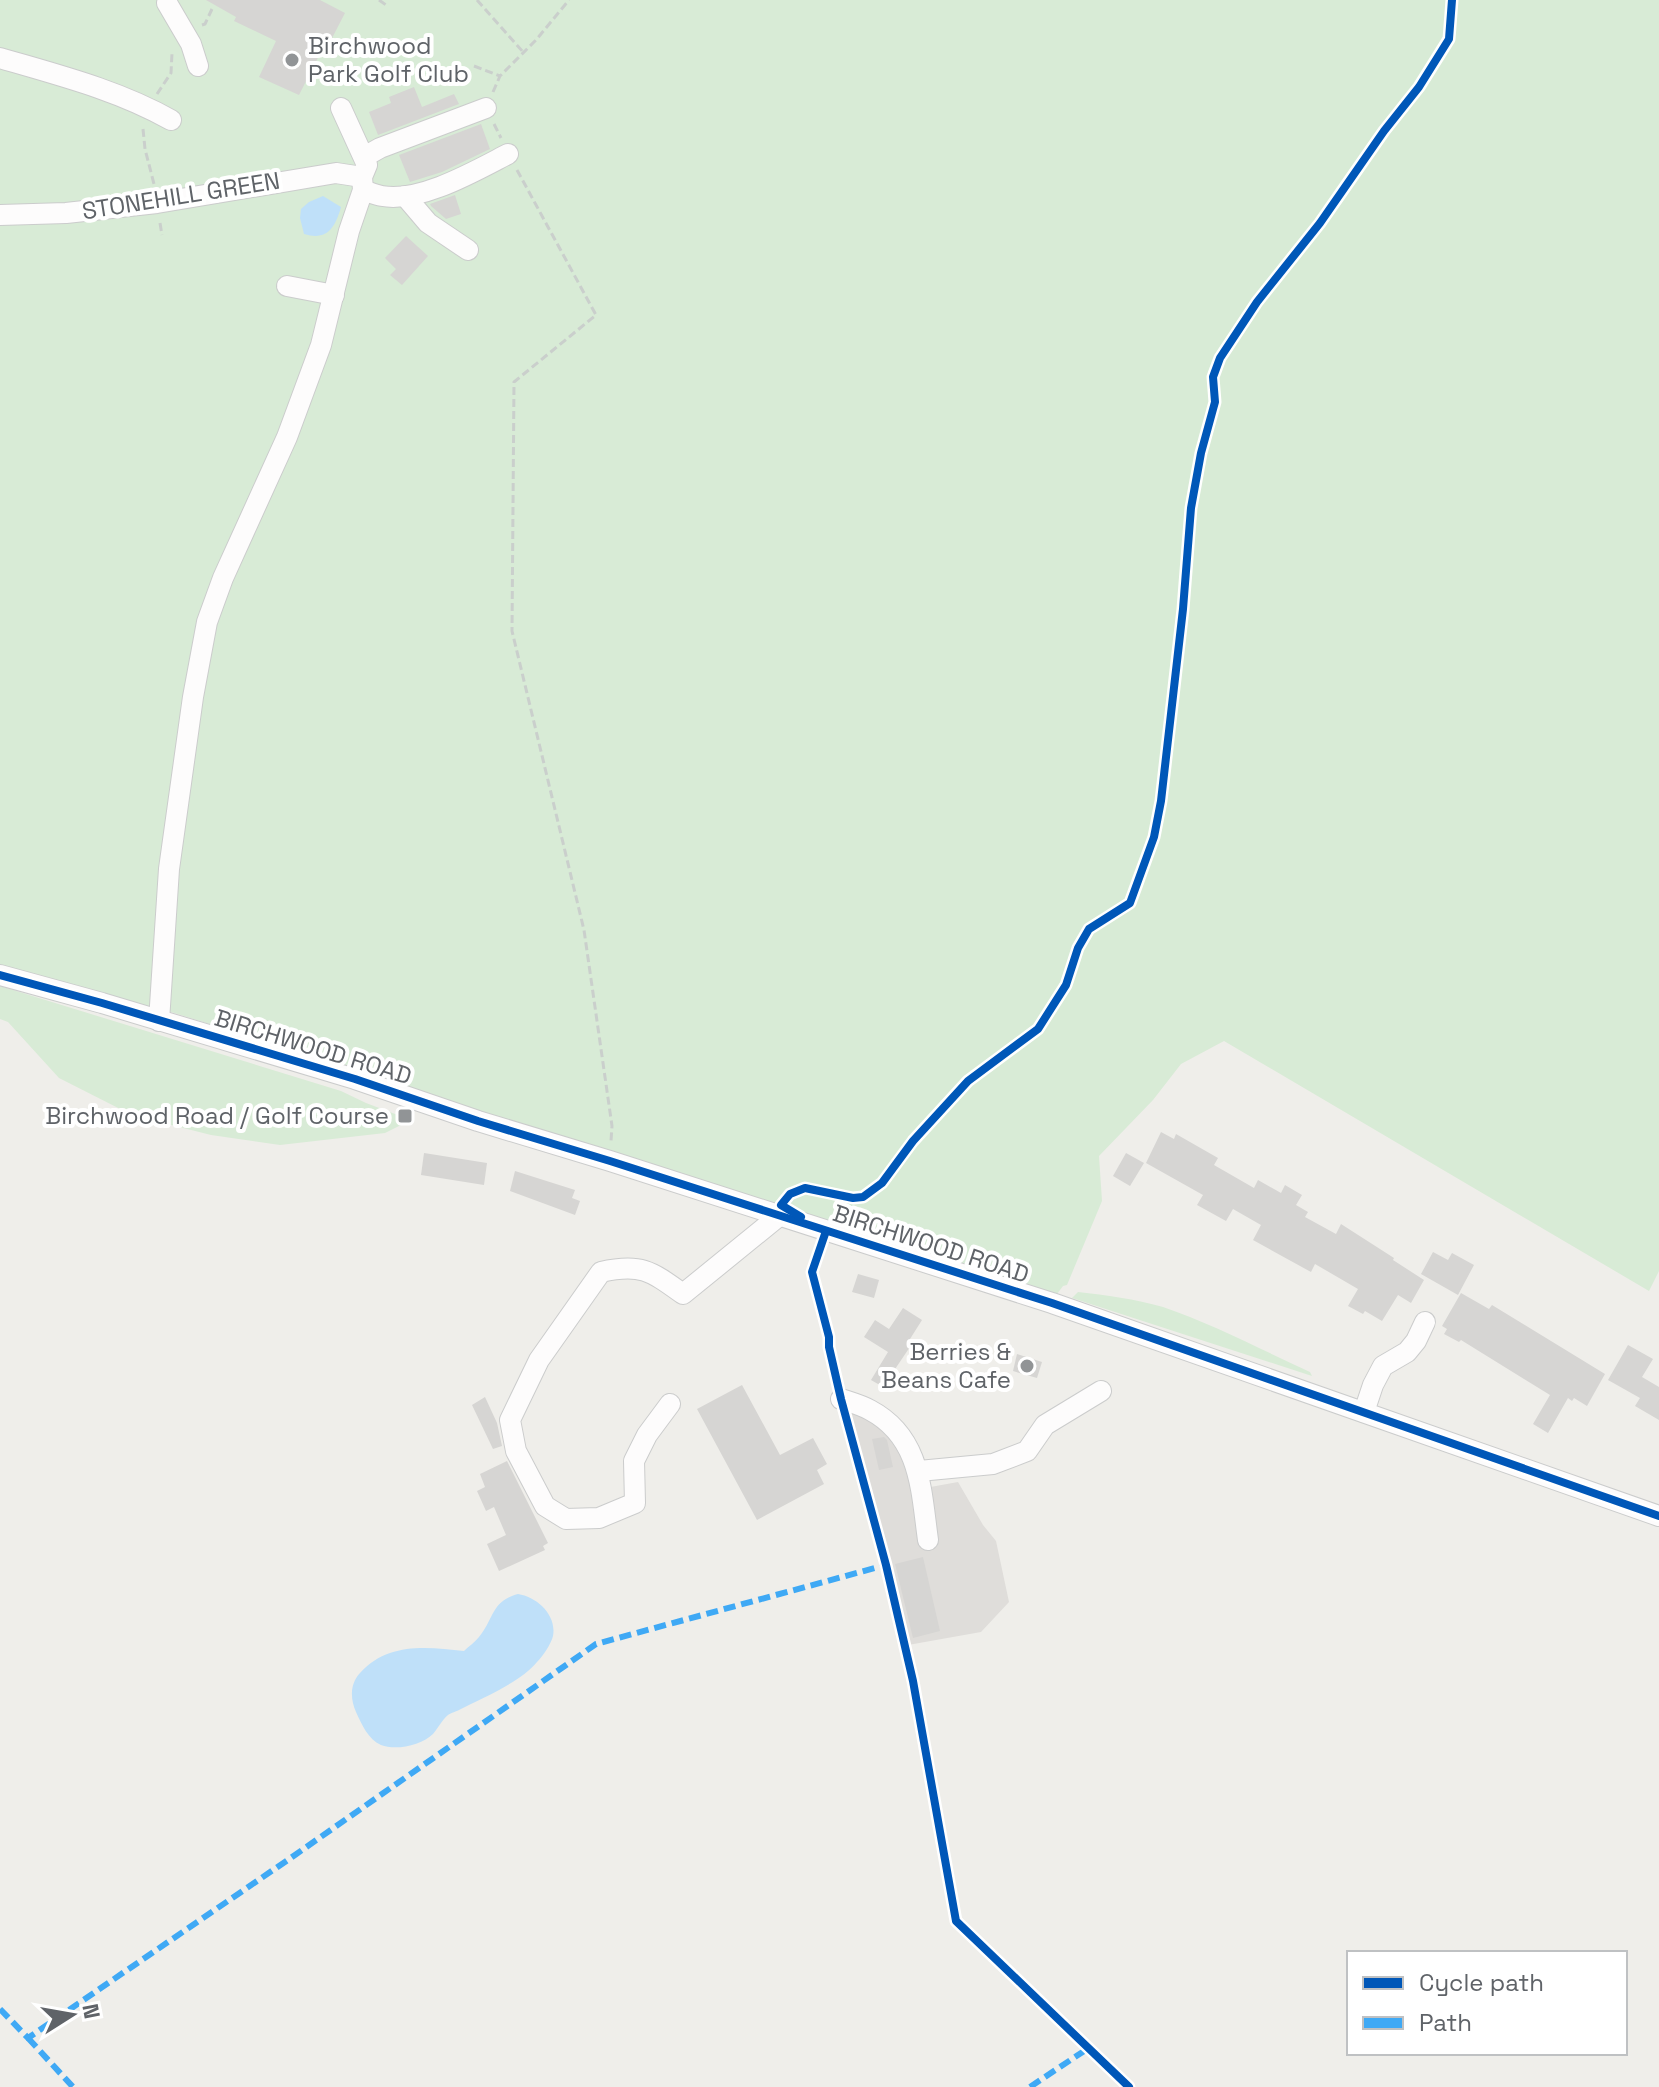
<svg xmlns="http://www.w3.org/2000/svg" width="1659" height="2087" viewBox="0 0 1659 2087" font-family="'Space Grotesk',sans-serif">
<rect width="100%" height="100%" fill="#efeeea"/>
<path fill="#dfddda" d="M841,1399L871,1411L925,1488L958,1482L983,1525L996,1541L1009,1602L981,1632L908,1645Z"/>
<g fill="#d8ebd6">
<path d="M0,0H1659V1271L1649,1291L1224,1041L1181,1064L1153,1100L1099,1156L1102,1201L1067,1285L1063,1286L1051,1302L366,1073L168,1011L0,972Z"/>
<path d="M0,986L341,1091L366,1103L411,1120L385,1133L280,1145L211,1135L132,1115L59,1078L8,1022L0,1019Z"/>
<path d="M1078,1292C1106,1295 1135,1299 1163,1307C1213,1324 1262,1350 1310,1372L1312,1376L1072,1298Z"/>
</g>
<g fill="#bfe0f9">
<path d="M323,196L341,207C335,228 327,241 304,234L300,218L301,209L309,202Z"/>
<path d="M518,1594C537,1597 557,1615 553,1636C551,1644 543,1656 537,1662C521,1682 482,1698 459,1710C457,1711 451,1713 448,1715C442,1720 438,1728 433,1734C422,1745 396,1751 381,1745C368,1739 362,1725 356,1712C350,1698 350,1684 360,1673C388,1642 427,1647 464,1651C468,1647 475,1642 479,1637C494,1619 491,1601 518,1594Z"/>
</g>
<g fill="#d6d5d3">
<path d="M206,0H320L345,13L330,42L327,40L299,95L259,77L276,41L234,21L236,17Z"/>
<path d="M414,87L422,107L454,94L459,104L378,135L369,112L391,103L389,97Z"/>
<path d="M481,124L490,149L442,172L410,182L399,155Z"/>
<path d="M455,195L461,214L446,219L431,206L430,204Z"/>
<path d="M406,236L428,256L402,285L390,275L396,269L385,258Z"/>
<path d="M1161,1132L1174,1139L1176,1134L1218,1158L1214,1165L1254,1188L1258,1180L1281,1193L1285,1185L1302,1195L1296,1205L1308,1212L1305,1217L1336,1234L1341,1224L1394,1258L1393,1260L1424,1280L1411,1303L1398,1295L1382,1321L1365,1311L1363,1314L1348,1306L1358,1289L1315,1264L1311,1272L1253,1240L1261,1225L1233,1209L1226,1221L1197,1205L1203,1195L1146,1163Z"/>
<path d="M424,1153L487,1163L484,1185L421,1175Z"/>
<path d="M1126,1153L1144,1163L1130,1186L1113,1176Z"/>
<path d="M515,1171L575,1190L572,1198L580,1201L575,1215L510,1191Z"/>
<path d="M1433,1252L1448,1260L1452,1253L1474,1265L1458,1295L1421,1274Z"/>
<path d="M858,1274L879,1280L874,1298L852,1292Z"/>
<path d="M1461,1293L1489,1309L1492,1305L1605,1374L1587,1406L1574,1398L1572,1401L1568,1398L1548,1433L1533,1424L1550,1395L1461,1340L1459,1342L1444,1334L1447,1329L1442,1326Z"/>
<path d="M903,1308L922,1320L910,1339L914,1341L891,1375L885,1388L871,1380L888,1352L864,1337L875,1320L889,1329Z"/>
<path d="M1628,1345L1653,1359L1642,1377L1659,1387V1420L1635,1406L1640,1398L1608,1380Z"/>
<path d="M1017,1354L1042,1362L1037,1378L1013,1371Z"/>
<path d="M742,1385L780,1455L813,1438L827,1464L817,1470L824,1484L757,1520L697,1409Z"/>
<path d="M485,1397L497,1423L502,1446L493,1449L472,1405Z"/>
<path d="M884,1437L887,1440L893,1467L879,1470L872,1439Z"/>
<path d="M507,1461L548,1543L543,1546L545,1550L499,1571L487,1544L506,1535L494,1507L486,1511L477,1491L485,1487L480,1474Z"/>
<path d="M923,1557L940,1631L913,1638L895,1564Z"/>
</g>
<g fill="none" stroke-linecap="round" stroke-linejoin="round">
<defs>
<g id="minor">
<path d="M167,3L191,44L198,66"/>
<path d="M0,58C58,75 118,90 171,120"/>
<path d="M364,157L380,148L486,108"/>
<path d="M363,190C369,192 376,195 382,196C420,203 475,171 508,154"/>
<path d="M405,196L428,223L468,250"/>
<path d="M0,215L66,213L157,203L336,173L362,177"/>
<path d="M287,286L334,295"/>
<path d="M0,975L102,1003L355,1079L478,1121L610,1161L1052,1303L1659,1516"/>
<path d="M159,1021L169,869L193,697L207,622L223,578L287,437L321,345L349,231L363,190L362,177L367,165L341,108"/>
<path d="M841,1399C850,1402 861,1405 870,1410C921,1437 921,1490 928,1540"/>
<path d="M670,1404L647,1435L634,1461L635,1503L599,1518L566,1519L545,1506L516,1451L510,1420L539,1360L601,1272C641,1263 651,1271 683,1294L779,1216"/>
<path d="M1364,1412L1373,1385L1383,1366L1407,1352L1416,1341L1425,1322"/>
<path d="M919,1471L993,1464L1027,1451L1045,1425L1101,1391"/>
</g>
</defs>
<use href="#minor" stroke="#cbcccc" stroke-width="22"/>
<g stroke="#cacfcc" stroke-width="3" stroke-dasharray="8 4" stroke-linecap="butt">
<path d="M379,0L386,5"/>
<path d="M477,0L524,53"/>
<path d="M202,25L205,24L212,9"/>
<path d="M474,66L500,76"/>
<path d="M493,92L500,76L536,40L569,0"/>
<path d="M157,94L171,73L172,53"/>
<path d="M494,124L501,138"/>
<path d="M143,129L145,149L154,184"/>
<path d="M517,170L596,315L514,382L512,631L584,930L612,1126L611,1141"/>
<path d="M160,223L162,235"/>
</g>
<use href="#minor" stroke="#fdfcfc" stroke-width="20"/>
<g stroke="#3fa9f5" stroke-width="6" stroke-dasharray="12 6" stroke-linecap="butt">
<path d="M0,2009L28,2038L295,1855L596,1644L886,1565"/>
<path d="M28,2038L73,2087"/>
<path d="M1030,2087L1087,2049"/>
</g>
<defs>
<g id="cycleway">
<path d="M0,975L102,1003L355,1079L478,1121L610,1161L1052,1303L1659,1516"/>
<path d="M801,1217L781,1205L790,1194L805,1188L853,1198L863,1197L882,1183L913,1141L968,1081L1038,1029L1066,985L1078,948L1089,929L1130,903L1154,837L1161,801L1183,609L1191,508L1201,453L1215,402L1213,377L1220,358L1257,302L1320,223L1384,131L1419,87L1449,39L1452,0"/>
<path d="M826,1231L812,1272L829,1337V1347L841,1399L886,1565L913,1681L956,1921L1129,2087"/>
</g>
</defs>
<use href="#cycleway" stroke="#fff" stroke-width="13"/>
<use href="#cycleway" stroke="#0057b8" stroke-width="8"/>
</g>
<g fill="#919496" stroke="#fff" stroke-width="3">
<circle cx="292" cy="60" r="8"/>
<rect x="397" y="1108" width="16" height="16" rx="4"/>
<circle cx="1027" cy="1366" r="8"/>
</g>
<g text-anchor="middle" stroke-width="8" stroke-linejoin="round" paint-order="stroke">
<g font-size="24" fill="#5f6368" stroke="#fff" text-anchor="end">
<text x="308" y="54" text-anchor="start">Birchwood<tspan x="308" dy="28">Park Golf Club</tspan></text>
<text x="389" y="1124">Birchwood Road / Golf Course</text>
<text x="1011" y="1360">Berries &amp;<tspan x="1011" dy="28">Beans Cafe</tspan></text>
</g>
<g font-size="24" fill="#5f6368" stroke="#fff">
<text transform="translate(181 196) rotate(-9)" y="8">STONEHILL GREEN</text>
<text transform="translate(313 1047) rotate(17)" y="8">BIRCHWOOD ROAD</text>
<text transform="translate(931 1244) rotate(18)" y="8">BIRCHWOOD ROAD</text>
</g>
</g>
<rect x="1347" y="1951" width="280" height="104" fill="#ffffff" stroke="#bfc1c3" stroke-width="2"/>
<rect x="1363" y="1977" width="40" height="12" fill="#0057b8" stroke="#bfc1c3" stroke-width="2"/>
<text x="1419" y="1991" font-size="24" fill="#5f6368">Cycle path</text>
<rect x="1363" y="2017" width="40" height="12" fill="#3fa9f5" stroke="#bfc1c3" stroke-width="2"/>
<text x="1419" y="2031" font-size="24" fill="#5f6368">Path</text>
<g transform="translate(72 2015) rotate(79)" stroke="#ffffff" stroke-width="6" paint-order="stroke">
<path d="M0-6L14 30L0 20L-14 30Z" fill="#5f6368"/>
<text y="-12" font-size="22" font-weight="bold" text-anchor="middle" fill="#5f6368">N</text>
</g>
</svg>
